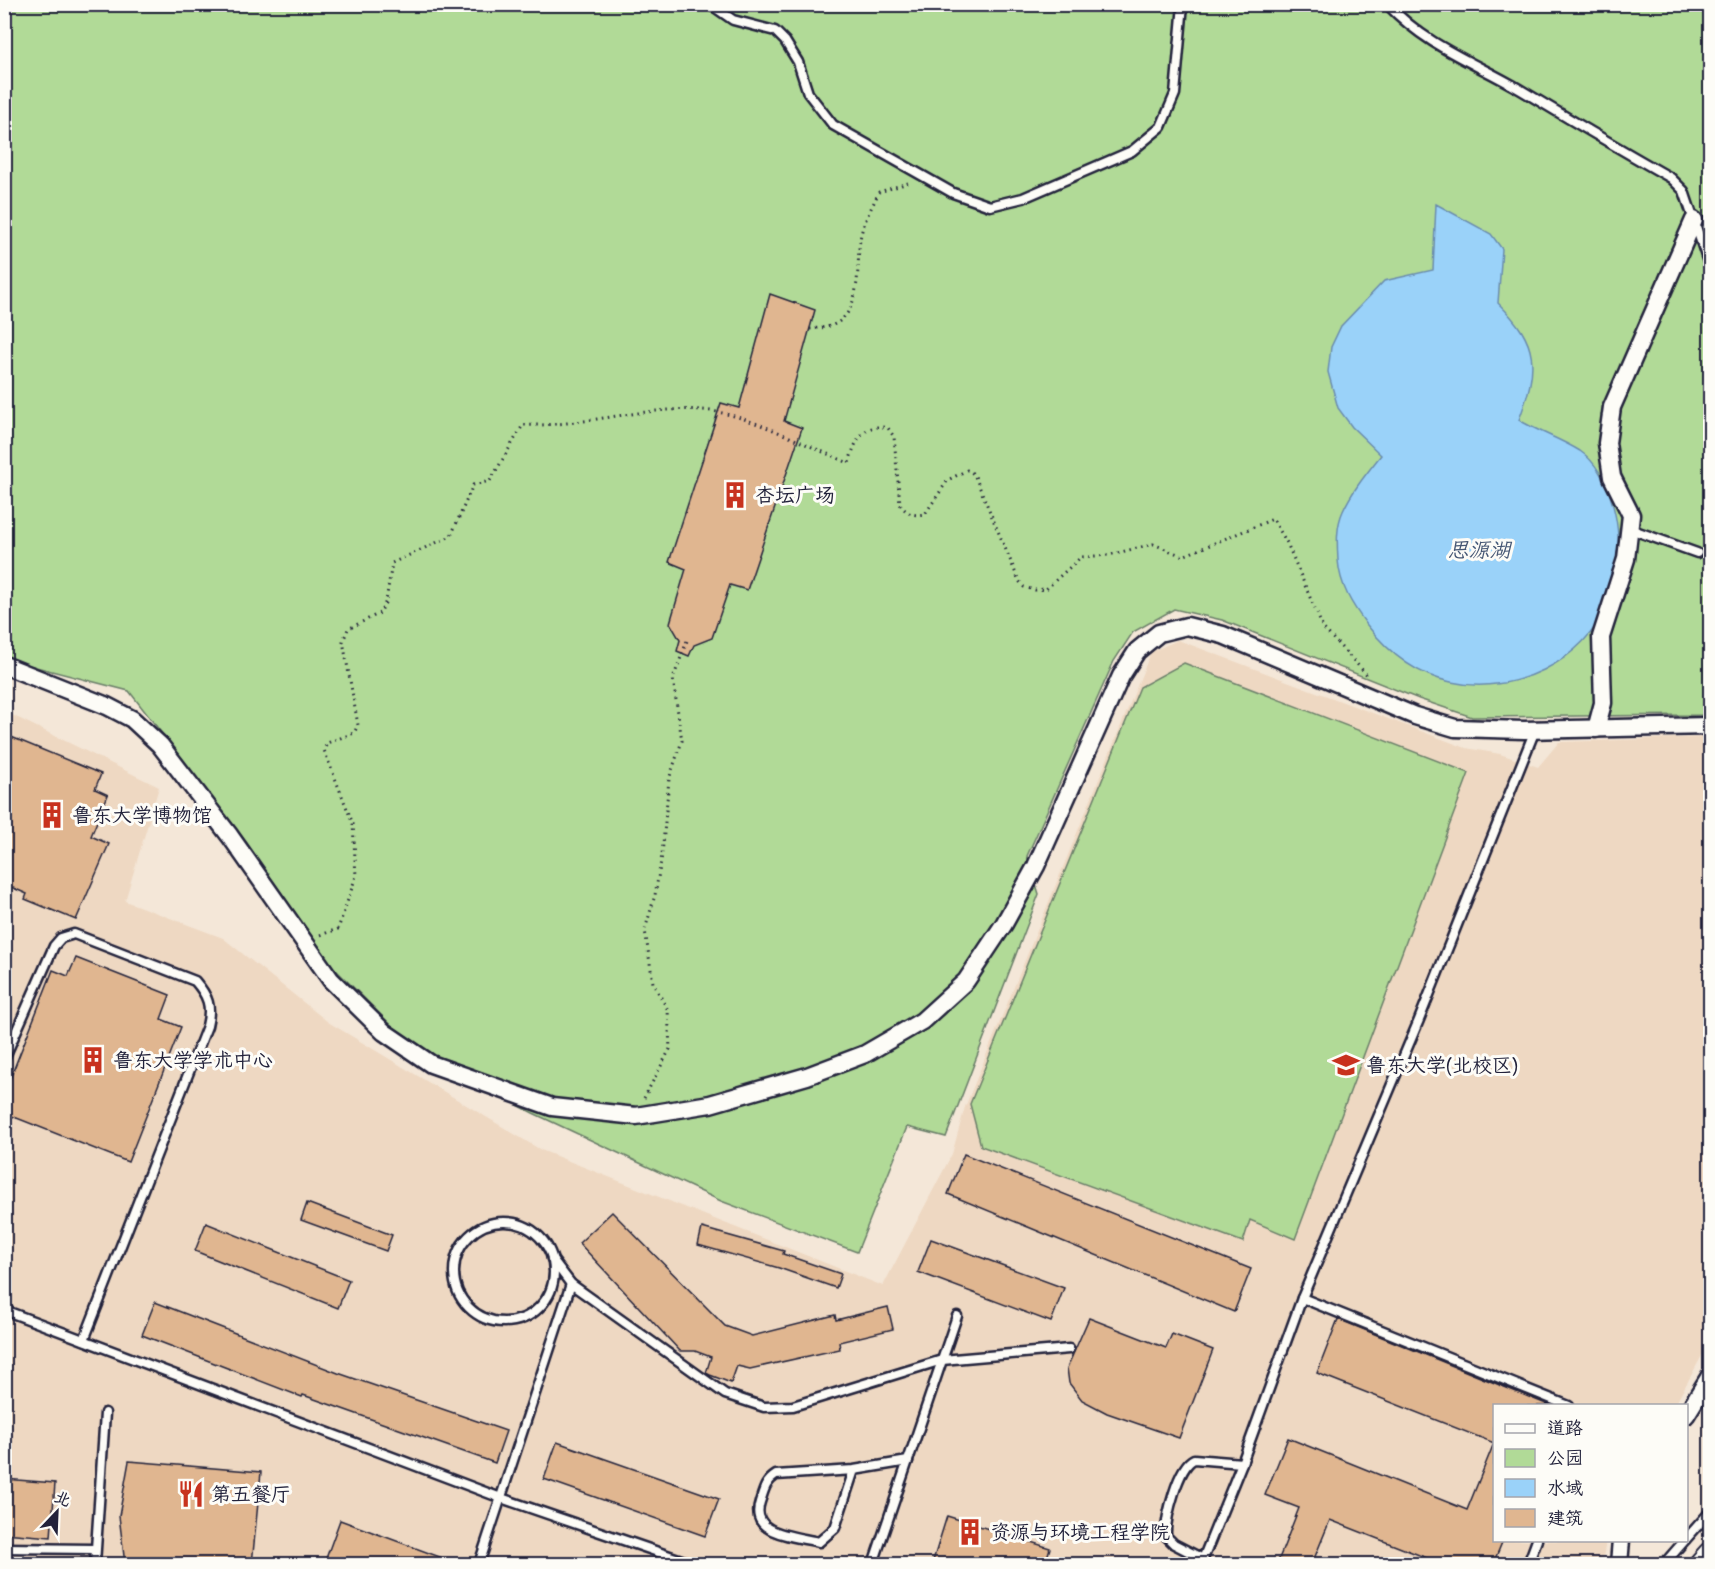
<svg xmlns="http://www.w3.org/2000/svg" width="1715" height="1569" viewBox="0 0 1715 1569" font-family="Delius,'LXGW WenKai TC',sans-serif">
<rect width="100%" height="100%" fill="#f4e7d8"/>
<filter id="ink" filterUnits="userSpaceOnUse"><feTurbulence type="fractalNoise" baseFrequency=".0167" numOctaves="2"/><feDisplacementMap in="SourceGraphic" scale="12" xChannelSelector="R" yChannelSelector="G"/><feConvolveMatrix kernelMatrix="1 2 1 2 8 2 1 2 1" color-interpolation-filters="sRGB"/></filter>
<g filter="url(#ink)">
<path fill="#eed8c2" d="M1178,640L1466,748L1500,754L1538,767L1559,742L1710,737V1341L1675,1405L1494,1406V1540L1606,1541L1602,1564H5L4,711L159,787L125,901L223,938L328,1022L541,1150L883,1286L952,1154L965,1107L1151,652Z"/>
<g fill="#b1da97" stroke="#6a7e69" stroke-width="1.5">
<path d="M4,5H1710V715L1472,717L1419,699L1222,620L1174,609L1133,632L1114,661L1027,856L1039,894L946,1137L907,1127L857,1252L721,1201L533,1113L421,1055L332,966L247,843L129,691L5,659Z"/>
<path d="M1184,663L1469,773L1295,1239L1250,1220L1243,1242L981,1146L970,1104L1140,687Z"/>
</g>
<path fill="#9ad2f9" stroke="#6a8cad" stroke-width="1.5" d="M1436,204L1491,234L1502,249L1498,303C1540,344 1538,368 1519,420C1539,432 1561,439 1580,451C1611,472 1624,533 1616,567C1613,578 1612,591 1608,602C1586,662 1512,696 1451,682C1416,675 1388,652 1367,625C1352,605 1340,586 1338,560C1337,544 1336,526 1343,511C1352,491 1367,473 1381,455L1352,427L1338,408L1328,372L1331,347L1341,326L1384,281L1433,270Z"/>
<g fill="#e0b690" stroke="#22223b" stroke-width="1.5">
<path d="M770,294L815,310L784,421L802,428L747,590L730,585L712,638L694,645L689,656L677,651L680,640L670,623L686,569L669,562L721,403L739,408Z"/>
<path d="M4,734L101,774L95,789L108,795L91,836L109,844L76,920L25,899L27,894L4,884Z"/>
<path d="M76,958L170,995L161,1019L181,1027L128,1162L4,1113V1094L53,970L68,976Z"/>
<path d="M964,1154L1251,1269L1234,1312L948,1194Z"/>
<path d="M307,1203L392,1235L386,1251L301,1220Z"/>
<path d="M612,1212L725,1326L752,1336L835,1315L836,1320L888,1307L893,1329L839,1342L840,1349L750,1369L737,1366L731,1383L710,1375L706,1373L711,1357L695,1351H680L579,1243Z"/>
<path d="M206,1223L349,1280L338,1308L195,1251Z"/>
<path d="M702,1228L784,1251L783,1254L841,1274L836,1288L779,1268L698,1245Z"/>
<path d="M931,1239L1064,1288L1051,1322L918,1272Z"/>
<path d="M155,1302L338,1373L506,1431L495,1463L303,1395L302,1397L142,1335Z"/>
<path d="M1089,1318L1166,1348L1172,1334L1213,1350L1179,1438L1107,1413L1082,1400L1069,1383L1067,1368Z"/>
<path d="M1338,1319L1551,1406H1494V1443L1317,1373Z"/>
<path d="M1288,1438L1467,1510L1494,1443V1540H1503L1493,1564H1442L1330,1520L1312,1564H1277L1299,1508L1265,1495Z"/>
<path d="M557,1442L719,1499L705,1536L544,1479Z"/>
<path d="M129,1461L261,1472L252,1564H125L119,1516Z"/>
<path d="M4,1479L55,1483L51,1537L4,1533Z"/>
<path d="M947,1516L1050,1548L1045,1564H932Z"/>
<path d="M340,1520L456,1563V1564H324Z"/>
</g>
<g fill="none" stroke-linecap="round" stroke-linejoin="round">
<defs>
<g id="service">
<path d="M710,4L733,20L775,31L785,41L798,62L808,93L833,125L953,193L990,206L1023,198L1132,151L1161,127L1175,94L1183,4"/>
<path d="M1387,4C1429,48 1472,61 1521,90C1571,120 1621,150 1671,178L1684,191L1710,268"/>
<path d="M1630,529L1697,553"/>
<path d="M4,1059L54,946L61,938L74,934L195,981C208,996 212,1006 207,1026L84,1340"/>
<circle cx="504" cy="1272" r="50"/>
<path d="M552,1259L571,1284L725,1394L764,1407L793,1406L942,1360L1069,1349"/>
<path d="M1302,1298L1569,1406"/>
<path d="M4,1310L501,1498L693,1564"/>
<path d="M854,1470L835,1528L819,1542C795,1536 749,1535 760,1502C764,1490 765,1482 776,1475L854,1470L908,1461"/>
<path d="M1686,1539L1710,1512"/>
<path d="M4,1548L94,1549"/>
<path d="M1203,1559L1174,1544L1166,1536C1165,1519 1178,1466 1194,1459L1242,1463"/>
<path d="M95,1564L105,1413"/>
<path d="M479,1564L571,1284"/>
<path d="M873,1564L957,1316"/>
<path d="M1201,1564L1242,1463L1302,1298L1419,1020L1535,730"/>
<path d="M1528,1564L1537,1540"/>
<path d="M1664,1564L1685,1540"/>
</g>
<g id="minor">
<path d="M4,665L107,706L132,719L160,745L230,836L331,980L384,1032L431,1064L552,1107L636,1116L710,1104L807,1076L865,1054L922,1021L966,981L1004,924L1036,866L1121,676L1137,651L1159,633L1187,626L1223,635L1415,716L1455,728L1524,730L1710,726"/>
<path d="M1596,729L1603,703L1601,637L1626,559L1631,515L1612,477L1607,443L1612,407L1694,220"/>
<path d="M1686,1415L1710,1376"/>
<path d="M1619,1564L1621,1540"/>
</g>
<path id="secondary" d="M1702,1564L1710,1555"/>
</defs>
<use href="#service" stroke="#22223b" stroke-width="13"/>
<use href="#minor" stroke="#22223b" stroke-width="21"/>
<use href="#secondary" stroke="#22223b" stroke-width="28"/>
<g stroke="#22223b" stroke-width="3" stroke-dasharray="1.5 4.5" stroke-linecap="butt">
<path d="M810,329C817,328 826,328 833,325C863,312 856,265 860,240C862,224 872,207 879,192L908,183"/>
<path d="M320,935L338,929L356,876L353,824L324,750L327,743L354,733L358,725L343,641L348,629L380,613L386,601L392,563L451,536L473,485L490,481L523,425C583,427 641,406 702,410C747,413 806,446 849,463C855,442 862,422 888,428L894,437L900,504C907,514 913,516 925,514L948,480L967,470L974,474L1019,581L1024,587L1035,590L1046,589L1081,557L1109,555L1153,544L1183,556L1273,519L1287,543L1323,628L1368,676"/>
<path d="M644,1098L670,1049L668,1010L653,983L645,930L655,895L662,855L669,779L682,741L673,679L688,638"/>
</g>
<use href="#service" stroke="#fdfcf7" stroke-width="8"/>
<use href="#minor" stroke="#fdfcf7" stroke-width="16"/>
<use href="#secondary" stroke="#fdfcf7" stroke-width="24"/>
</g>
</g>
<defs>
<symbol id="building-bare" viewBox="-9 -9 18 18"><path d="M-4-6H4V6H1V3H-1V6H-4ZM-2.5-4.3h1.7v1.8h-1.7ZM.8-4.3h1.7v1.8H.8ZM-2.5-1h1.7V.8h-1.7ZM.8-1h1.7V.8H.8Z" fill="#c8321e" stroke="#fdfcf7" stroke-width="2.5" paint-order="stroke"/></symbol>
<symbol id="university-bare" viewBox="-9 -9 18 18"><path d="M0-5L7-2L0 1L-7-2ZM-4 1L0 2.5L4 1V4Q0 6-4 4Z" fill="#c8321e" stroke="#fdfcf7" stroke-width="2.5" paint-order="stroke"/></symbol>
<symbol id="restaurant-bare" viewBox="-9 -9 18 18"><path d="M-5-6h1v4h1v-4h1v4h1v-4h1v5L-1.5 .5V6h-2V.5L-5-1ZM5-6V6H3V1.5H1.5Q1.5-4 5-6Z" fill="#c8321e" stroke="#fdfcf7" stroke-width="2.5" paint-order="stroke"/></symbol>
</defs>
<g fill-rule="evenodd">
<use href="#building-bare" x="716" y="476" width="38" height="38"/>
<use href="#building-bare" x="33" y="796" width="38" height="38"/>
<use href="#building-bare" x="74" y="1041" width="38" height="38"/>
<use href="#university-bare" x="1327" y="1046" width="38" height="38"/>
<use href="#restaurant-bare" x="172" y="1475" width="38" height="38"/>
<use href="#building-bare" x="951" y="1513" width="38" height="38"/>
</g>
<g text-anchor="middle" stroke-width="6" stroke-linejoin="round" paint-order="stroke">
<g font-size="20" fill="#22223b" stroke="#fdfcf7" text-anchor="start">
<text x="755" y="502">杏坛广场</text>
<text x="72" y="822">鲁东大学博物馆</text>
<text x="113" y="1067">鲁东大学学术中心</text>
<text x="1366" y="1072">鲁东大学(北校区)</text>
<text x="211" y="1501">第五餐厅</text>
<text x="990" y="1539">资源与环境工程学院</text>
</g>
<g font-size="21" font-style="italic" fill="#465774" stroke="#fdfcf7">
<text x="1479" y="557">思源湖</text>
</g>
</g>
<rect width="1715" height="1569" fill="none" stroke="#fdfcf7" stroke-width="24"/>
<rect x="12" y="12" width="1691" height="1545" fill="none" stroke="#22223b" stroke-width="2" filter="url(#ink)"/>
<rect x="1493" y="1404" width="195" height="138" fill="#fdfcf7" stroke="#a5a5ac" stroke-width="1.5"/>
<rect x="1505" y="1424" width="30" height="9" fill="#fdfcf7" stroke="#a5a5ac" stroke-width="1.5"/>
<text x="1547" y="1434" font-size="18" fill="#22223b">道路</text>
<rect x="1505" y="1449" width="30" height="18" fill="#b1da97" stroke="#a5a5ac" stroke-width="1.5"/>
<text x="1547" y="1464" font-size="18" fill="#22223b">公园</text>
<rect x="1505" y="1479" width="30" height="18" fill="#9ad2f9" stroke="#a5a5ac" stroke-width="1.5"/>
<text x="1547" y="1494" font-size="18" fill="#22223b">水域</text>
<rect x="1505" y="1509" width="30" height="18" fill="#e0b690" stroke="#a5a5ac" stroke-width="1.5"/>
<text x="1547" y="1524" font-size="18" fill="#22223b">建筑</text>
<g transform="translate(57 1512) rotate(23)" stroke="#fdfcf7" stroke-width="4.5" paint-order="stroke">
<path d="M0-4.5L10 22L0 15L-10 22Z" fill="#22223b"/>
<text y="-9" font-size="16" font-weight="bold" text-anchor="middle" fill="#22223b">北</text>
</g>
</svg>
